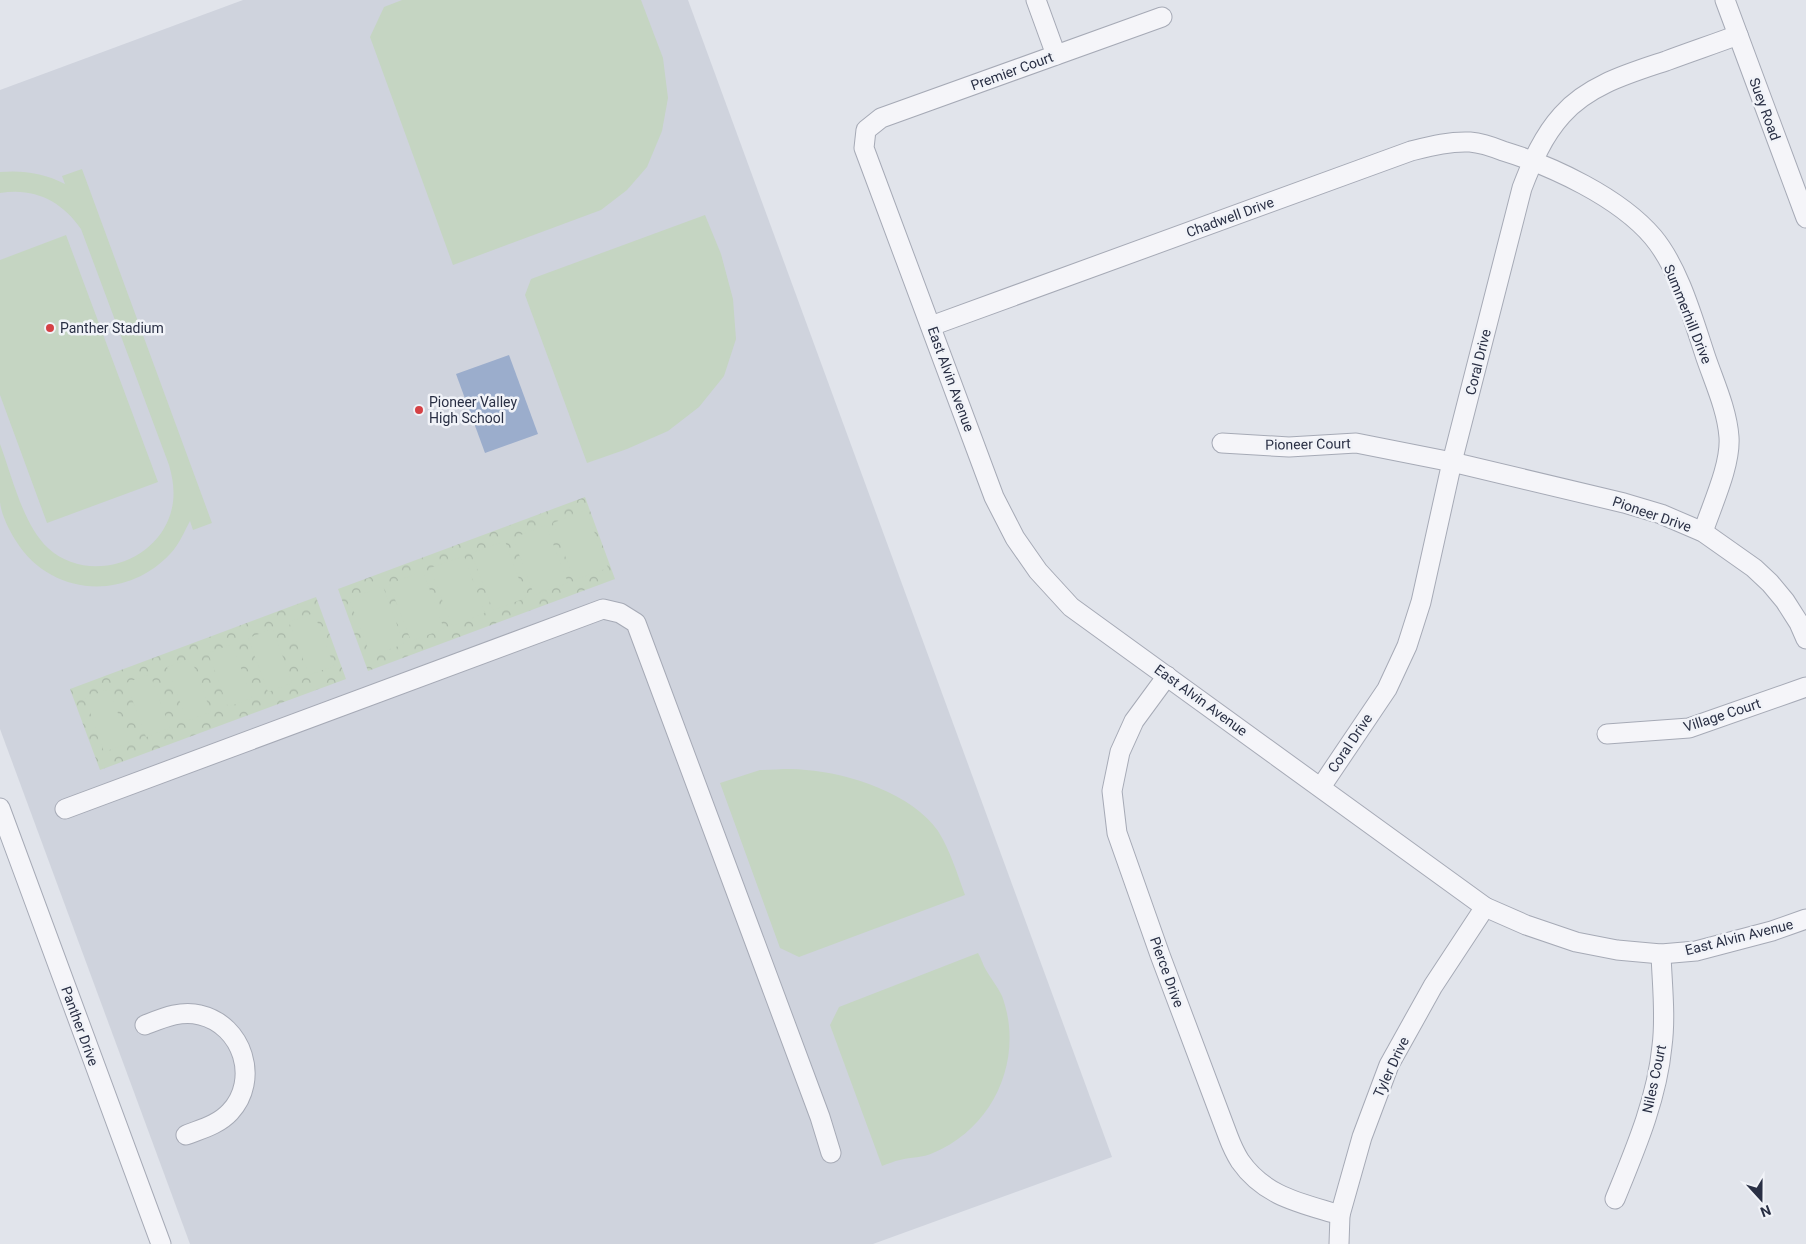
<svg xmlns="http://www.w3.org/2000/svg" width="1806" height="1244" viewBox="0 0 1806 1244" font-family="Roboto,sans-serif">
<defs>
<pattern id="forest-crowns" width="20" height="18" patternUnits="userSpaceOnUse" patternTransform="scale(1.25)"><rect width="20" height="18" fill="#c5d5c2"/><path d="M2 6a3 3 0 1 1 6 0M12 15a3 3 0 1 1 6 0" fill="none" stroke="#a9b7a8"/></pattern>
</defs>
<rect width="100%" height="100%" fill="#e1e4eb"/>
<path fill="#cfd3dd" d="M243,0H688L1112,1157L873,1244H190L0,729V90Z"/>
<g fill="url(#forest-crowns)">
<path d="M585,497L615,579L368,671L338,589Z"/>
<path d="M316,597L346,679L100,770L70,689Z"/>
</g>
<g fill="#c5d5c2">
<path d="M402,0H641L663,58L668,98L662,131L647,167L627,190L601,210L453,265L370,37L384,7Z"/>
<path d="M82,169L212,523L193,530L190,521C184,532 179,545 170,554C126,601 51,597 16,541C9,530 1,514 0,502C0,483 0,463 0,444C12,476 23,525 48,548C86,583 151,565 169,518C176,500 174,482 169,465L81,229C62,201 34,187 0,193V172C23,170 44,173 65,184L62,176Z"/>
<path d="M705,215L721,254L733,299L736,339L724,376L699,407L668,431L627,449L587,463L525,295L531,279Z"/>
<path d="M66,235L158,482L47,523L0,395V260Z"/>
<path d="M586,510L608,568L574,580L553,523Z"/>
<path d="M546,525L568,583L534,595L513,538Z"/>
<path d="M505,541L526,598L493,610L471,553Z"/>
<path d="M464,556L485,613L452,626L430,568Z"/>
<path d="M423,571L444,629L411,641L389,584Z"/>
<path d="M383,586L404,644L371,656L349,599Z"/>
<path d="M314,613L334,666L309,675L289,622Z"/>
<path d="M273,629L292,683L268,692L248,638Z"/>
<path d="M232,644L252,698L228,707L208,653Z"/>
<path d="M191,658L211,712L187,721L167,667Z"/>
<path d="M150,674L170,728L146,737L126,683Z"/>
<path d="M109,689L129,743L104,752L85,698Z"/>
<path d="M760,770C775,770 791,768 806,770C848,773 913,794 938,831C950,850 957,873 965,895L799,957L780,948L720,783Z"/>
<path d="M978,953C981,958 983,965 986,970C991,979 998,987 1002,996C1025,1058 994,1128 933,1153C923,1158 911,1157 900,1160C894,1161 888,1164 882,1166L830,1025L839,1007Z"/>
</g>
<path fill="#9badcc" d="M509,355L538,434L485,453L456,374Z"/>
<g fill="none" stroke-linecap="round" stroke-linejoin="round">
<defs>
<g id="minor">
<path d="M1036,0L1056,55"/>
<path d="M1725,0L1806,218"/>
<path d="M1162,17L881,118L866,130L864,148L994,497L1015,538L1038,571L1071,607L1485,907L1526,925L1576,942L1617,950L1661,954L1696,951L1772,931L1806,919"/>
<path d="M931,326L1411,151C1431,146 1450,141 1470,142C1482,143 1493,147 1503,151C1552,166 1619,197 1653,237C1679,268 1693,319 1706,358C1715,384 1727,410 1729,437C1731,465 1712,505 1703,532"/>
<path d="M1222,443L1289,447L1356,443L1452,462L1624,503L1661,514L1703,532L1754,568L1770,583L1785,601L1799,623L1806,639"/>
<path d="M1167,676L1134,721L1120,752L1112,791L1117,833L1160,955L1228,1136C1231,1144 1235,1153 1240,1161C1265,1197 1301,1203 1340,1215"/>
<path d="M1607,734L1689,728L1806,687"/>
<path d="M1321,787L1387,689L1407,646L1421,602L1452,462L1522,188C1532,162 1543,136 1562,115C1588,85 1630,73 1666,61C1690,52 1714,44 1738,35"/>
<path d="M0,808L161,1244"/>
<path d="M65,809L603,609L620,613L636,623L820,1117L831,1153"/>
<path d="M145,1025C163,1018 181,1010 200,1015C243,1025 260,1080 230,1112C218,1125 201,1129 186,1135"/>
<path d="M1615,1199C1635,1150 1657,1099 1662,1046C1666,1016 1662,984 1661,954"/>
<path d="M1339,1244L1340,1215L1362,1137L1389,1065L1433,986L1485,907"/>
</g>
</defs>
<use href="#minor" stroke="#a6aab6" stroke-width="21"/>
<use href="#minor" stroke="#f5f5f9" stroke-width="19"/>
</g>
<g fill="#d54145" stroke="#f1f3f8" stroke-width="2">
<circle cx="50" cy="328" r="5"/>
<circle cx="419" cy="410" r="5"/>
</g>
<g text-anchor="middle" stroke-width="5" stroke-linejoin="round" paint-order="stroke">
<g font-size="14" fill="#292f44" stroke="#f1f3f8">
<text transform="translate(1012 71) rotate(-20)" y="5">Premier Court</text>
<text transform="translate(1765 109) rotate(70)" y="5">Suey Road</text>
<text transform="translate(1230 217) rotate(-20)" y="5">Chadwell Drive</text>
<text transform="translate(1688 314) rotate(68)" y="5">Summerhill Drive</text>
<text transform="translate(1478 362) rotate(-76)" y="5">Coral Drive</text>
<text transform="translate(951 379) rotate(70)" y="5">East Alvin Avenue</text>
<text transform="translate(1308 444) rotate(-1)" y="5">Pioneer Court</text>
<text transform="translate(1652 514) rotate(19)" y="5">Pioneer Drive</text>
<text transform="translate(1201 700) rotate(36)" y="5">East Alvin Avenue</text>
<text transform="translate(1722 715) rotate(-18)" y="5">Village Court</text>
<text transform="translate(1350 743) rotate(-56)" y="5">Coral Drive</text>
<text transform="translate(1739 937) rotate(-14)" y="5">East Alvin Avenue</text>
<text transform="translate(1167 972) rotate(70)" y="5">Pierce Drive</text>
<text transform="translate(80 1026) rotate(70)" y="5">Panther Drive</text>
<text transform="translate(1391 1067) rotate(-65)" y="5">Tyler Drive</text>
<text transform="translate(1654 1079) rotate(-78)" y="5">Niles Court</text>
</g>
<g font-size="14" fill="#292f44" stroke="#f1f3f8" text-anchor="start">
<text x="60" y="333">Panther Stadium</text>
<text x="429" y="407">Pioneer Valley<tspan x="429" dy="16">High School</tspan></text>
</g>
</g>
<g transform="translate(1761 1199) rotate(159)" stroke="#f1f3f8" stroke-width="4" paint-order="stroke">
<path d="M0-4L9 19L0 12L-9 19Z" fill="#292f44"/>
<text y="-8" font-size="14" font-weight="bold" text-anchor="middle" fill="#292f44">N</text>
</g>
</svg>
